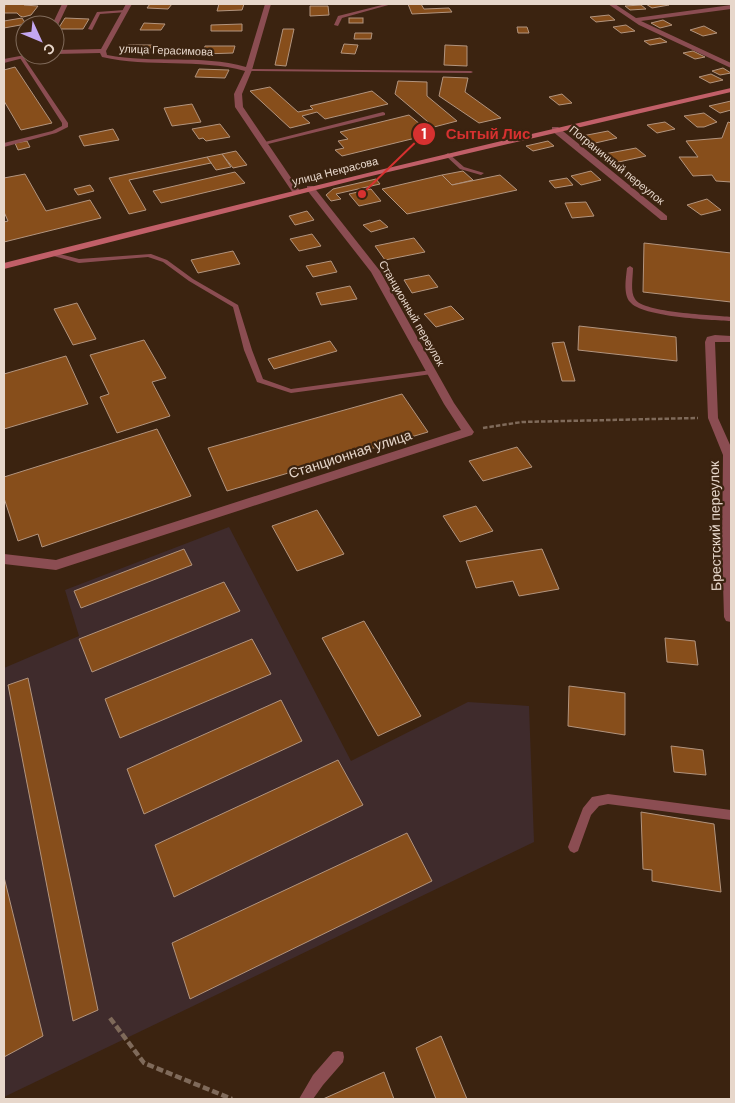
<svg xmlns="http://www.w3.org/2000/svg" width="735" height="1103" viewBox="0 0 735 1103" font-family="'DM Sans',sans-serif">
<rect width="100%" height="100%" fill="#3b2310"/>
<path fill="#3f2b2c" d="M229,527L351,761L468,702L529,706L534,842L4,1097V668L79,636L65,590Z"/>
<g fill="#874e1b" stroke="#b2947e">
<path d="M5,4H25L24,5L38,6L31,15L23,17L20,16L17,13H4Z"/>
<path d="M150,4H172L168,9L147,8Z"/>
<path d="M219,4H244L242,10L217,11Z"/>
<path d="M408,4H421L424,9L449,8L452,12L412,14Z"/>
<path d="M646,4H666L669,5L652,8Z"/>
<path d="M641,5L646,9L630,10L625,6Z"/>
<path d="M310,6H328L329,15L310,16Z"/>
<path d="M609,15L615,20L596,22L590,17Z"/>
<path d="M22,18L26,24L4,28V21Z"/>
<path d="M65,18L89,19L83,29H58Z"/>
<rect x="349" y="18" width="14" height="5"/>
<path d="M663,20L672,25L660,28L651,23Z"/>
<path d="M144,23L165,24L161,30H140Z"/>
<path d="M242,24V31H211V25Z"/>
<path d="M626,25L635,31L621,33L613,27Z"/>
<path d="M704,26L717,33L703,36L690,30Z"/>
<path d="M517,27H527L529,33H518Z"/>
<path d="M283,29H294L286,66L275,65Z"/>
<path d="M355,33H372L371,39H354Z"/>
<path d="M660,38L667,42L650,45L644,41Z"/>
<path d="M344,44L358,45L355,54L341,53Z"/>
<path d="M128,45H152L148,52L124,51Z"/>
<path d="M445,45L467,46V66L444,65Z"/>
<path d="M205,46H235L233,53L203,54Z"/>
<path d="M693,51L705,57L695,59L683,53Z"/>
<path d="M15,67L52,123L21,130L4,101V70Z"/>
<path d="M723,68L731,73L720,75L712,71Z"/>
<path d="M199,69L229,70L225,78L195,77Z"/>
<path d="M711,74L723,80L710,83L699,77Z"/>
<path d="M443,77L468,78L465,92L501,118L479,123L439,96Z"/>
<path d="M398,81L427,82V96L457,121L434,127L395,94Z"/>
<path d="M270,87L298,112L313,109L310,106L372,91L388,104L325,119L317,112L302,116L310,123L290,128L250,91Z"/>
<path d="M562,94L572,103L559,105L549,97Z"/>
<path d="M731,101V110L720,113L709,106Z"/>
<path d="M192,104L201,122L172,126L164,108Z"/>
<path d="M704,113L717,122L704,127H697L684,116Z"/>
<path d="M409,115L432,134L342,156L335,150L344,148L338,141L348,139L340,132Z"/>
<path d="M665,122L675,129L657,133L647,125Z"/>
<path d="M728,122L731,123V182L716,181L712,175L693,176L679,157H698L686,141L722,138Z"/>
<path d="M220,124L230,137L206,141L203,138L199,139L192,129Z"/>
<path d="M113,129L119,140L84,146L79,136Z"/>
<path d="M608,131L617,138L591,144L582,136Z"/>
<path d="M27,141L30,147L18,150L15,143Z"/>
<path d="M548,141L554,146L533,151L526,146Z"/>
<path d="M636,148L646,156L614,163L604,154Z"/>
<path d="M236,151L247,165L233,168L222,154Z"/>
<path d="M222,154L231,167L216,170L207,157Z"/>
<path d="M207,157L211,163L129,180L146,210L129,214L109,178Z"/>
<path d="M463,171L473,180L452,185L442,175Z"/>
<path d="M591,171L601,180L581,185L571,176Z"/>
<path d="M235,172L245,183L161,203L153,191Z"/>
<path d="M25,174L46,211L90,200L101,218L4,242V222L8,221L4,212V178Z"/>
<path d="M442,175L452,185L500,175L517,190L407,214L382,189Z"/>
<path d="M567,178L573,185L555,188L549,181Z"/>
<path d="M376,179L380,184L336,194L341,199L331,201L326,195L333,189Z"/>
<path d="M90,185L94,191L78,195L74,189Z"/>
<path d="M371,189L381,201L359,206L349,194Z"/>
<path d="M707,199L721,210L701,215L687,205Z"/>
<path d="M586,202L594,216L572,218L565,203Z"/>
<path d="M307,211L314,220L295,225L289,216Z"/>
<path d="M380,220L388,227L371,232L363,225Z"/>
<path d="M312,234L321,246L299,251L290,239Z"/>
<path d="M414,238L425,252L385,260L375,246Z"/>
<path d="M644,243L731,253V302L643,292Z"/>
<path d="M233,251L240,264L198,273L191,260Z"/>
<path d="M331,261L337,272L313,277L306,266Z"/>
<path d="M429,275L438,287L412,293L404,280Z"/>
<path d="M350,286L357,299L321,305L316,293Z"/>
<path d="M77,303L96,339L73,345L54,309Z"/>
<path d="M451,306L464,319L436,327L424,314Z"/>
<path d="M579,326L676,337L677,361L578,350Z"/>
<path d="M144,340L166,378L152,382L170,416L117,433L100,397L109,394L90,355Z"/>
<path d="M330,341L337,351L274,369L268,359Z"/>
<path d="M564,342L575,381H562L552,343Z"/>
<path d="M66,356L88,404L4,429V374Z"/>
<path d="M402,394L428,432L227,491L208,448Z"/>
<path d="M157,429L191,496L42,547L38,534L18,541L4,498V477Z"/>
<path d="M517,447L532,467L483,481L469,461Z"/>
<path d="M476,506L493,531L460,542L443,516Z"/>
<path d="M317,510L344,554L297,571L272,526Z"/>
<path d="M184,549L192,565L81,608L74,591Z"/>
<path d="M542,549L559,589L519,596L513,581L476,588L466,561Z"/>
<path d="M224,582L240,611L92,672L79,639Z"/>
<path d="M364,621L421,716L378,736L322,638Z"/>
<path d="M665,638L695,641L698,665L667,662Z"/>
<path d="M252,639L271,674L120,738L105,699Z"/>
<path d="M28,678L98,1010L73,1021L8,685Z"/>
<path d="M569,686L625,693V735L568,726Z"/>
<path d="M281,700L302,741L144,814L127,769Z"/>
<path d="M671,746L703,750L706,775L674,772Z"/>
<path d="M338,760L363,805L174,897L155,845Z"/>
<path d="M641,812L714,824L721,892L652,881V870L643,869Z"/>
<path d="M407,833L432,881L190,999L172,943Z"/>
<path d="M4,877L43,1036L4,1057Z"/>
<path d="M441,1036L467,1099H436L416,1048Z"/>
<path d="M384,1072L394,1099H323Z"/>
</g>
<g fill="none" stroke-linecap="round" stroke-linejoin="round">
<path stroke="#7f6a5a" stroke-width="2.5" stroke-dasharray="4.5 2" stroke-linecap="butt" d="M483,428L522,422L698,418"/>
<path stroke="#7f6a5a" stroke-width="4.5" stroke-dasharray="7 3" stroke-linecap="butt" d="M110,1018L144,1063L232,1099"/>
<g fill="#8b4d52" fill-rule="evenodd">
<path d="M386,4H392L342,18L338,26L334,25L338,16Z"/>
<path d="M125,10L127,12L100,14L92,30L88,29L97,12Z"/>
<path d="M22,57L24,58L68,123V127L56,133L4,147V143L52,131L62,126V123L20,58Z"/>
<path d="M247,69L471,71L473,72L471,73L249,71H247Z"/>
<path d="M383,112L385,113V115L264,145L261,143Z"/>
<path d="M448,153L464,167L484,173L481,175L460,169L446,156L445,155Z"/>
<path d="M52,252L79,259L151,254L167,260L193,279L238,305L252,350L263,379L291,389L432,370L436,372L432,374L291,393L257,382L244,350L233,307L189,281L163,262L148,257L79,263L50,255L49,254Z"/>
<path d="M630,266L633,268C633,277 630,292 635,299C643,313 714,315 731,317V321C711,320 642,317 630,302C623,294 626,278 627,268Z"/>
<path d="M608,794L731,810V820L608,804L599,806L591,815L578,851L574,853L570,851L568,847L583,808L592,797Z"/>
<path d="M338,1051L343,1052L344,1057L343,1062L323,1085L313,1099H299L313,1075L333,1052Z"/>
</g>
<g fill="#8b4d52" fill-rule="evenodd">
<path d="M62,4H68L58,25L55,27V25H52Z"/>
<path d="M126,4H132L106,51L107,55C154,64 200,54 246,67L265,4H271L252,70L242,94L243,107L300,191L299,193H293L235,107L234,94L245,71C198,58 149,68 102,57L100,53L55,54V50L101,49Z"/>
<path d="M608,4H615L636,18L731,5V9L641,21L731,63V68L639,25Z"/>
<path d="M25,55H35L4,63V59Z"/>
<path d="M552,127H558L667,216V220H661L552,131Z"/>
<path d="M307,186H313L380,271L454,403L474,432L472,435L56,570L4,564V554L56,560L461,430L444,404L371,272L307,190Z"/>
<path d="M715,335L731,336V342H715L718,418L731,447V622L726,621L724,617L722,548L723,455L708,418L705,342L707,337Z"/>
</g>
<path fill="#c15f68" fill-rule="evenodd" d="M731,88V92L367,177L4,269V263C245,202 488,143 731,88Z"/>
</g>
<g text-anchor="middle" stroke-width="4.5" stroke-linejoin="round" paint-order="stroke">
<g font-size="11" fill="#e7d7cb" stroke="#3b2310">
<text transform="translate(166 50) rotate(2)" y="4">улица Герасимова</text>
<text transform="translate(617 165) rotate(39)" y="4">Пограничный переулок</text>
<text transform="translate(335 171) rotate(-14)" y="4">улица Некрасова</text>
<text transform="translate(412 313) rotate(60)" y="4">Станционный переулок</text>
</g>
<g font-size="14" fill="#e7d7cb" stroke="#3b2310">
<text transform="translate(350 454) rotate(-18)" y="5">Станционная улица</text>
<text transform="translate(715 526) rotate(-91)" y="5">Брестский переулок</text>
</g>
</g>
<path fill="none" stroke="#d73130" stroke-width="2" d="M362 194L424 134"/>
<g fill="#d73130" stroke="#3b2310" stroke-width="2">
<circle cx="362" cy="194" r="5"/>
<circle cx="424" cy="134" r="12"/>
</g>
<g font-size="15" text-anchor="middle" font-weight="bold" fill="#fff">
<text x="424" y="139">1</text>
</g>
<g font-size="15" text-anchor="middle" font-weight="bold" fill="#d73130" stroke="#3b2310" stroke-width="4.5" stroke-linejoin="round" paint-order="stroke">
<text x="488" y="139">Сытый Лис</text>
</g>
<rect width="735" height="1103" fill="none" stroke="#e7d7cb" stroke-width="10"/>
<g transform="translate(40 40) rotate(134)"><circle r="24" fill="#3b2310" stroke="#806b5b"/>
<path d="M0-4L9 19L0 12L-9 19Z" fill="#c4a7f1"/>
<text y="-8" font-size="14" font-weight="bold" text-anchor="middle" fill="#e7d7cb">С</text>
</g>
</svg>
